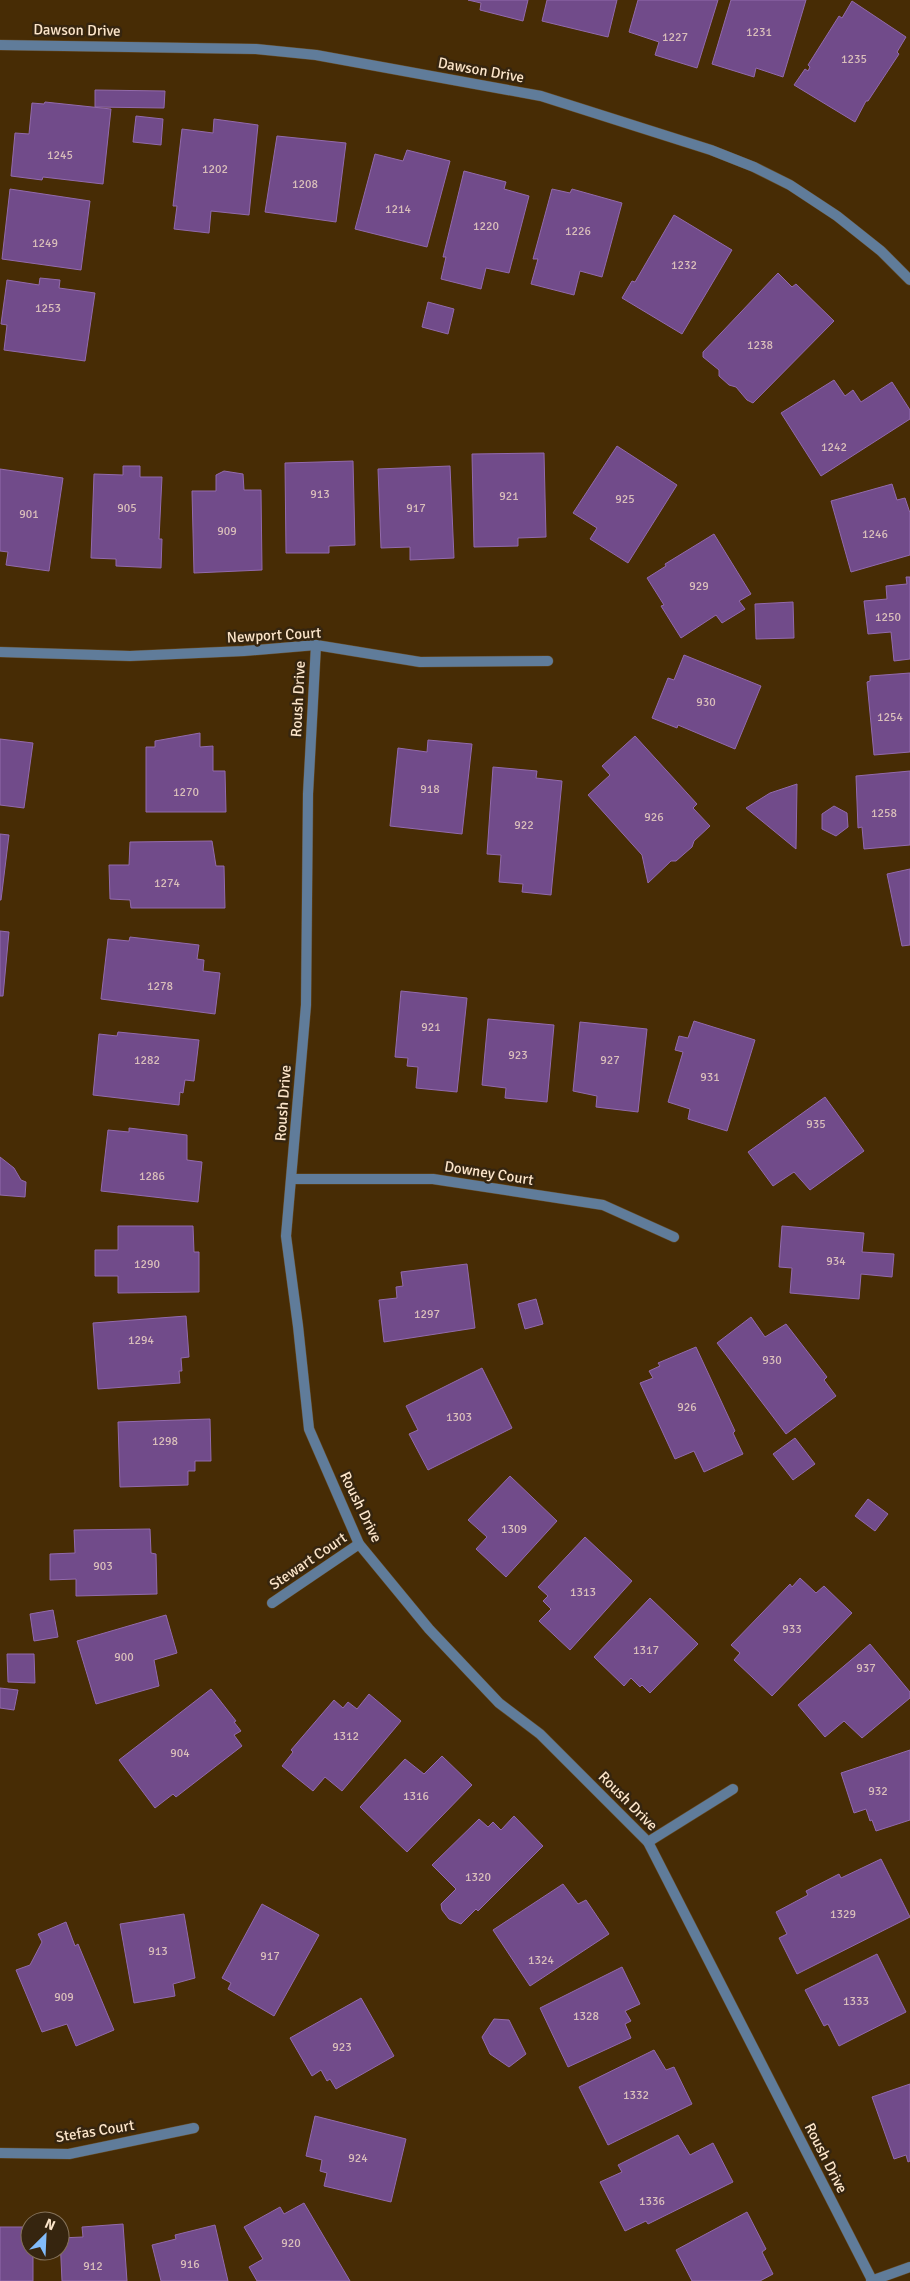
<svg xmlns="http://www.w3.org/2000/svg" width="910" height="2281" viewBox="0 0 910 2281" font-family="Signika,sans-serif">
<rect width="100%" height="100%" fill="#472c05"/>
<g fill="#714b8a" stroke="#926aac">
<path d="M468,0H528L523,21L480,10L481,3Z"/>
<path d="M547,0H617L608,37L542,21Z"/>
<path d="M638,0H718L697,68L655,55L659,42L629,32Z"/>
<path d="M731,0H806L783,77L756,68L754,77L712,64Z"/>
<path d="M852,1L906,37L897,52L899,54L868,101H866L855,122L794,85L805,69L808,71L810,67L808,65L839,16L842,18Z"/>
<path d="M95,90L165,91L164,108L95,107Z"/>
<path d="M45,102L111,109L103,184L43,177L42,180L11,176L15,133L29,134L32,103L44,104Z"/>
<path d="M136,116L163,119L161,145L133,142Z"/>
<path d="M214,119L258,125L249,215L211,211L209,233L174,229L177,206H173L182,129L213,133Z"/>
<path d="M277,136L346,143L336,222L265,212Z"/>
<path d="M407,150L450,161L427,247L355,229L375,154L403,161Z"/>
<path d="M464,171L506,182L504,189L529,196L509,273L486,268L481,289L441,279L446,257H443Z"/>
<path d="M10,189L90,201L81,270L2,259Z"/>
<path d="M552,189L570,193L572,189L622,203L602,277L580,271L574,295L531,284L538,259H533Z"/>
<path d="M674,215L732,250L682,334L622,298L632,281L635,282Z"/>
<path d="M778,273L792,287L796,284L834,321L753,403L747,400L736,387L729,385L719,376V370L703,357V352Z"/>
<path d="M40,278L60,280L59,288L95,293L85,361L4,350L7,325L1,324L7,280L39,285Z"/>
<path d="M428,302L454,309L448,334L422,327Z"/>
<path d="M834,380L845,396L853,390L861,402L892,382L910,410V419L821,476L781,413Z"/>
<path d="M617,446L677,485L628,563L590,539L597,528L573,513Z"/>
<path d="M544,453L546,537L518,538V546L474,547L472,454Z"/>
<path d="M353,461L355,545L329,546V553H286L285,463Z"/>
<path d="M123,466H140V477H162L159,539H162L161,568L116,566V559L91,558L94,474L123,475Z"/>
<path d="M450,466L454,558L410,560V547L381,548L378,469Z"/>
<path d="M0,469L63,478L49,571L6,565L8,552L0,551Z"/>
<path d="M224,471L243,474L244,490H261L262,570L194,573L192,491H216V475Z"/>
<path d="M892,484L897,500L905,498L910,513V555L851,572L831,501Z"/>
<path d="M714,534L751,594L739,601L745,609L722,623L716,615L681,638L661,606L664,605L647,578L666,566L665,564Z"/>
<path d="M906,577H910V659L894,661L891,632L868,634L864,601L887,599L886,586L907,584Z"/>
<path d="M793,602L794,638L756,639L755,604Z"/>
<path d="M684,655L761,686L735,749L678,725L677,728L652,718L668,678L674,680Z"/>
<path d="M910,673V752L874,755L867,682L870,681V676Z"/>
<path d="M200,733V747L213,746V771H225L226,812H146V747H155V741Z"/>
<path d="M635,736L697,804L693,808L710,826L694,841L692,847L676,861H671L648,883L642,855L588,795L610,775L602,766Z"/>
<path d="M0,739L33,743L24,808L0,805Z"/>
<path d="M428,740L472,744L462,834L390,826L398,748L427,752Z"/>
<path d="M493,767L537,771L536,778L562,781L551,895L522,892L523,884L499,882L501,855L487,854Z"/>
<path d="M910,771V845L864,849L862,827L858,828L856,776Z"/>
<path d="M797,784L796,849L746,808L770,793Z"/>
<path d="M834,806L847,813L848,827L836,836L822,829V814Z"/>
<path d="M0,834L9,835L1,900H0Z"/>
<path d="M212,841L216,866H224L225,908H131L130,900L110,899L109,865H129L130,842Z"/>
<path d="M910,869V945L902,946L887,874Z"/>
<path d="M0,931L9,932L3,996H0Z"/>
<path d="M130,937L199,945L197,959L204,960L203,971L220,973L215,1014L101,999L108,939L129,941Z"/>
<path d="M401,991L467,998L457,1092L416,1088L418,1067L407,1066L408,1058L395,1057Z"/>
<path d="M488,1019L554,1025L547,1102L505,1098L506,1088L482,1085Z"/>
<path d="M694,1021L755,1040L727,1131L688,1119L690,1109L668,1102L683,1052L675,1050L679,1036L688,1038Z"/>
<path d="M580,1022L647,1029L638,1112L596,1107L597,1096L573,1091Z"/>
<path d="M118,1032L199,1040L194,1081L185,1080L183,1093L180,1092L179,1105L93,1095L99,1034L117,1036Z"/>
<path d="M825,1097L864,1151L810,1190L794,1172L773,1186L748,1152Z"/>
<path d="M129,1128L187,1135V1160L202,1162L198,1202L101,1191L108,1130L129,1132Z"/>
<path d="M0,1157L14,1168L21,1180L26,1182L25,1197L0,1195Z"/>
<path d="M118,1226H193L194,1252H199V1292L118,1293V1276H95V1250H118Z"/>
<path d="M782,1226L864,1233L862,1252L894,1254L892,1277L861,1274L859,1299L790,1293L792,1268L779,1267Z"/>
<path d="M467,1264L475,1328L384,1342L379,1300L397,1298L396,1287L403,1286L401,1272Z"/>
<path d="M536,1299L543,1324L525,1329L518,1304Z"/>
<path d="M186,1316L189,1357L181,1358L182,1371H179L180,1383L98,1389L93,1323Z"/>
<path d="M751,1317L765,1337L786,1324L827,1377L824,1380L836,1396L786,1434L717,1343Z"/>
<path d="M696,1347L735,1431L733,1433L743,1454L704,1472L694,1451L675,1459L640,1383L653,1378L649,1371L660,1366L658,1363Z"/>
<path d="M482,1368L512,1428L428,1470L409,1434L418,1430L406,1406Z"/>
<path d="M210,1419L211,1461H195V1471H188V1485L120,1487L118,1422Z"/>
<path d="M795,1438L815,1464L793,1480L773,1454Z"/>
<path d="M510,1476L557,1521L506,1577L476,1549L487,1537L468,1520Z"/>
<path d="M868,1499L888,1514L875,1531L855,1516Z"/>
<path d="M150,1529L151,1553L156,1554L157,1594L76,1596V1579L50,1580V1554L75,1553L74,1530Z"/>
<path d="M585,1537L632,1581L570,1650L539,1621L551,1609L543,1601L548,1596L538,1587Z"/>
<path d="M800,1578L816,1593L824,1586L852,1613L772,1696L734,1660L740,1653L731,1645L790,1584L792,1587Z"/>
<path d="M650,1598L698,1644L650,1693L642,1685L640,1687L631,1678L624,1686L594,1657Z"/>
<path d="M53,1610L58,1637L34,1641L30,1614Z"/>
<path d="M166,1615L177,1653L154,1660L159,1686L96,1704L77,1641Z"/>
<path d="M870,1644L910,1692V1698L862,1738L844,1721L825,1737L798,1705Z"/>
<path d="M7,1654H34L35,1683L8,1682Z"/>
<path d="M0,1688L18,1690L14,1710L0,1708Z"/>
<path d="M211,1689L236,1721L234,1722L241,1731L234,1735L242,1746L176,1797L173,1794L155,1808L119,1760Z"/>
<path d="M369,1694L401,1721L342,1791L325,1777L313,1791L282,1766L293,1752L291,1750L334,1700L343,1708L348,1702L357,1709Z"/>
<path d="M910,1750V1820L876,1831L872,1820L870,1821L866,1809L854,1813L841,1773Z"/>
<path d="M442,1756L472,1785L407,1852L360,1807L405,1759L424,1774Z"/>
<path d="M514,1816L543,1846L478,1911L476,1909L461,1924L449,1919L442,1910L441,1904L456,1889L432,1865L479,1819L488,1827L493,1822L501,1830Z"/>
<path d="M881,1859L910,1917L797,1974L779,1938L787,1934L776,1912L808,1895L806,1891L839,1874L841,1878Z"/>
<path d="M563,1884L578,1904L586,1900L609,1934L530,1986L493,1930Z"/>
<path d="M262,1904L319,1935L274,2016L228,1989L231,1983L222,1978Z"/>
<path d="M184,1914L195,1978L173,1984L175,1996L134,2003L120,1924Z"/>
<path d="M66,1922L75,1946L78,1944L114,2030L76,2046L67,2024L42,2032L16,1970L30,1965L42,1942L38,1934Z"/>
<path d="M877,1954L906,2012L839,2046L828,2024L824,2026L805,1990Z"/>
<path d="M622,1967L640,2004L625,2011L631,2021L625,2024L631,2038L568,2067L540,2008Z"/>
<path d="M361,1998L394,2056L336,2089L330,2079L327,2081L321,2070L312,2076L290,2038Z"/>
<path d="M494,2019L509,2020L526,2054L509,2067L490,2054L482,2037Z"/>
<path d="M654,2050L666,2070L674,2067L692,2104L608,2145L579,2087Z"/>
<path d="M910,2084V2161L908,2162L906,2155L894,2159L872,2097Z"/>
<path d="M315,2116L406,2139L391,2202L324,2186L327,2173L320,2171L322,2160L306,2156Z"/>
<path d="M678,2135L690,2155L713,2143L733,2182L648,2224L646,2221L625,2231L600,2182L622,2172L618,2165Z"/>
<path d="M304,2203L350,2281H257L249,2267L263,2259L244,2227L280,2207L284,2214Z"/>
<path d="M747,2212L766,2249L762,2252L773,2274L760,2281H692L676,2250Z"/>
<path d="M123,2224L127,2281H62L60,2238L83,2237L82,2227Z"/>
<path d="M215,2225L228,2281H161L152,2245L176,2239L175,2235Z"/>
<path d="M0,2227H30V2251H33V2281H0Z"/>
</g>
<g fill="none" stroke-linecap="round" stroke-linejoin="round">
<defs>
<g id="street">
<path d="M0,45L256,49L316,55L541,96L711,150L754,167L790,185L837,216L881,251L910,280"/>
<path d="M316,645L308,794L306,1005L286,1236L298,1326L309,1429L359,1544L429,1629L499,1703L540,1734L648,1842L872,2280"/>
<path d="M0,652L130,656L244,651L316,645L420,662L548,661"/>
<path d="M292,1179H433L603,1205L674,1237"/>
<path d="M272,1603L359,1544"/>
<path d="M648,1842L733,1789"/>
<path d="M0,2153L69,2154L194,2128"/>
<path d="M871,2281L910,2267"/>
</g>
</defs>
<use href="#street" stroke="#644a25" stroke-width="11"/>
<use href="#street" stroke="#607c9a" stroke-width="10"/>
</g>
<g text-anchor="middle" stroke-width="5" stroke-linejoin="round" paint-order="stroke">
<g font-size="12" fill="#d9beba">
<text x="759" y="36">1231</text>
<text x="675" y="41">1227</text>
<text x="854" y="63">1235</text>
<text x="60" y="159">1245</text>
<text x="215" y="173">1202</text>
<text x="305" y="188">1208</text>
<text x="398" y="213">1214</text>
<text x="486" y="230">1220</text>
<text x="578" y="235">1226</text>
<text x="45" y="247">1249</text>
<text x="684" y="269">1232</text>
<text x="48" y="312">1253</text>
<text x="760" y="349">1238</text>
<text x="834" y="451">1242</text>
<text x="320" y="498">913</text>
<text x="509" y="500">921</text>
<text x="625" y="503">925</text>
<text x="127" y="512">905</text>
<text x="416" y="512">917</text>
<text x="29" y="518">901</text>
<text x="227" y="535">909</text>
<text x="875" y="538">1246</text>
<text x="699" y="590">929</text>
<text x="888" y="621">1250</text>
<text x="706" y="706">930</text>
<text x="890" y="721">1254</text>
<text x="430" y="793">918</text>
<text x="186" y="796">1270</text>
<text x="884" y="817">1258</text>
<text x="654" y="821">926</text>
<text x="524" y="829">922</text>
<text x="167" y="887">1274</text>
<text x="160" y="990">1278</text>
<text x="431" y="1031">921</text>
<text x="518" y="1059">923</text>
<text x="147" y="1064">1282</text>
<text x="610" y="1064">927</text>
<text x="710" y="1081">931</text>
<text x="816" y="1128">935</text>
<text x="152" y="1180">1286</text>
<text x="836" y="1265">934</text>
<text x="147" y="1268">1290</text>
<text x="427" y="1318">1297</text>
<text x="141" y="1344">1294</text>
<text x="772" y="1364">930</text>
<text x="687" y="1411">926</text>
<text x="459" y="1421">1303</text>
<text x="165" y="1445">1298</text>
<text x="514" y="1533">1309</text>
<text x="103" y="1570">903</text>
<text x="583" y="1596">1313</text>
<text x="792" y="1633">933</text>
<text x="646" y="1654">1317</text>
<text x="124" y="1661">900</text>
<text x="866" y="1672">937</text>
<text x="346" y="1740">1312</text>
<text x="180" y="1757">904</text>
<text x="878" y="1795">932</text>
<text x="416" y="1800">1316</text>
<text x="478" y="1881">1320</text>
<text x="843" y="1918">1329</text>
<text x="158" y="1955">913</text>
<text x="270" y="1960">917</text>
<text x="541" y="1964">1324</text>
<text x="64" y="2001">909</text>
<text x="856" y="2005">1333</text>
<text x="586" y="2020">1328</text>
<text x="342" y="2051">923</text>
<text x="636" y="2099">1332</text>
<text x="358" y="2162">924</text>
<text x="652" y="2205">1336</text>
<text x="291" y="2247">920</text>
<text x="190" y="2268">916</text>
<text x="93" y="2270">912</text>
</g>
<g font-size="15" fill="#fce5ca" stroke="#36250f">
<text transform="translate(77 30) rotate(1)" y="5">Dawson Drive</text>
<text transform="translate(481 70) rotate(10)" y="5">Dawson Drive</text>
<text transform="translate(274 635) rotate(-3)" y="5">Newport Court</text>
<text transform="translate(298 699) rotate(-87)" y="5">Roush Drive</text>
<text transform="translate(283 1103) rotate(-86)" y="5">Roush Drive</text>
<text transform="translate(489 1173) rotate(9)" y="5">Downey Court</text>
<text transform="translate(361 1507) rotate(64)" y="5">Roush Drive</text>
<text transform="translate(308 1561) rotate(-34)" y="5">Stewart Court</text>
<text transform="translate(628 1801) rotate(45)" y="5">Roush Drive</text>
<text transform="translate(95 2131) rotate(-9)" y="5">Stefas Court</text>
<text transform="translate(826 2158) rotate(63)" y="5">Roush Drive</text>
</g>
</g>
<g transform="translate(45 2236) rotate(24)"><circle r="24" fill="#36250f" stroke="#85725a"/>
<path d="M0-4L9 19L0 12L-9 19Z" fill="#82bcfa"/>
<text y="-8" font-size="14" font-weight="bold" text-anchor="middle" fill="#fce5ca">N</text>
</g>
</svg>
